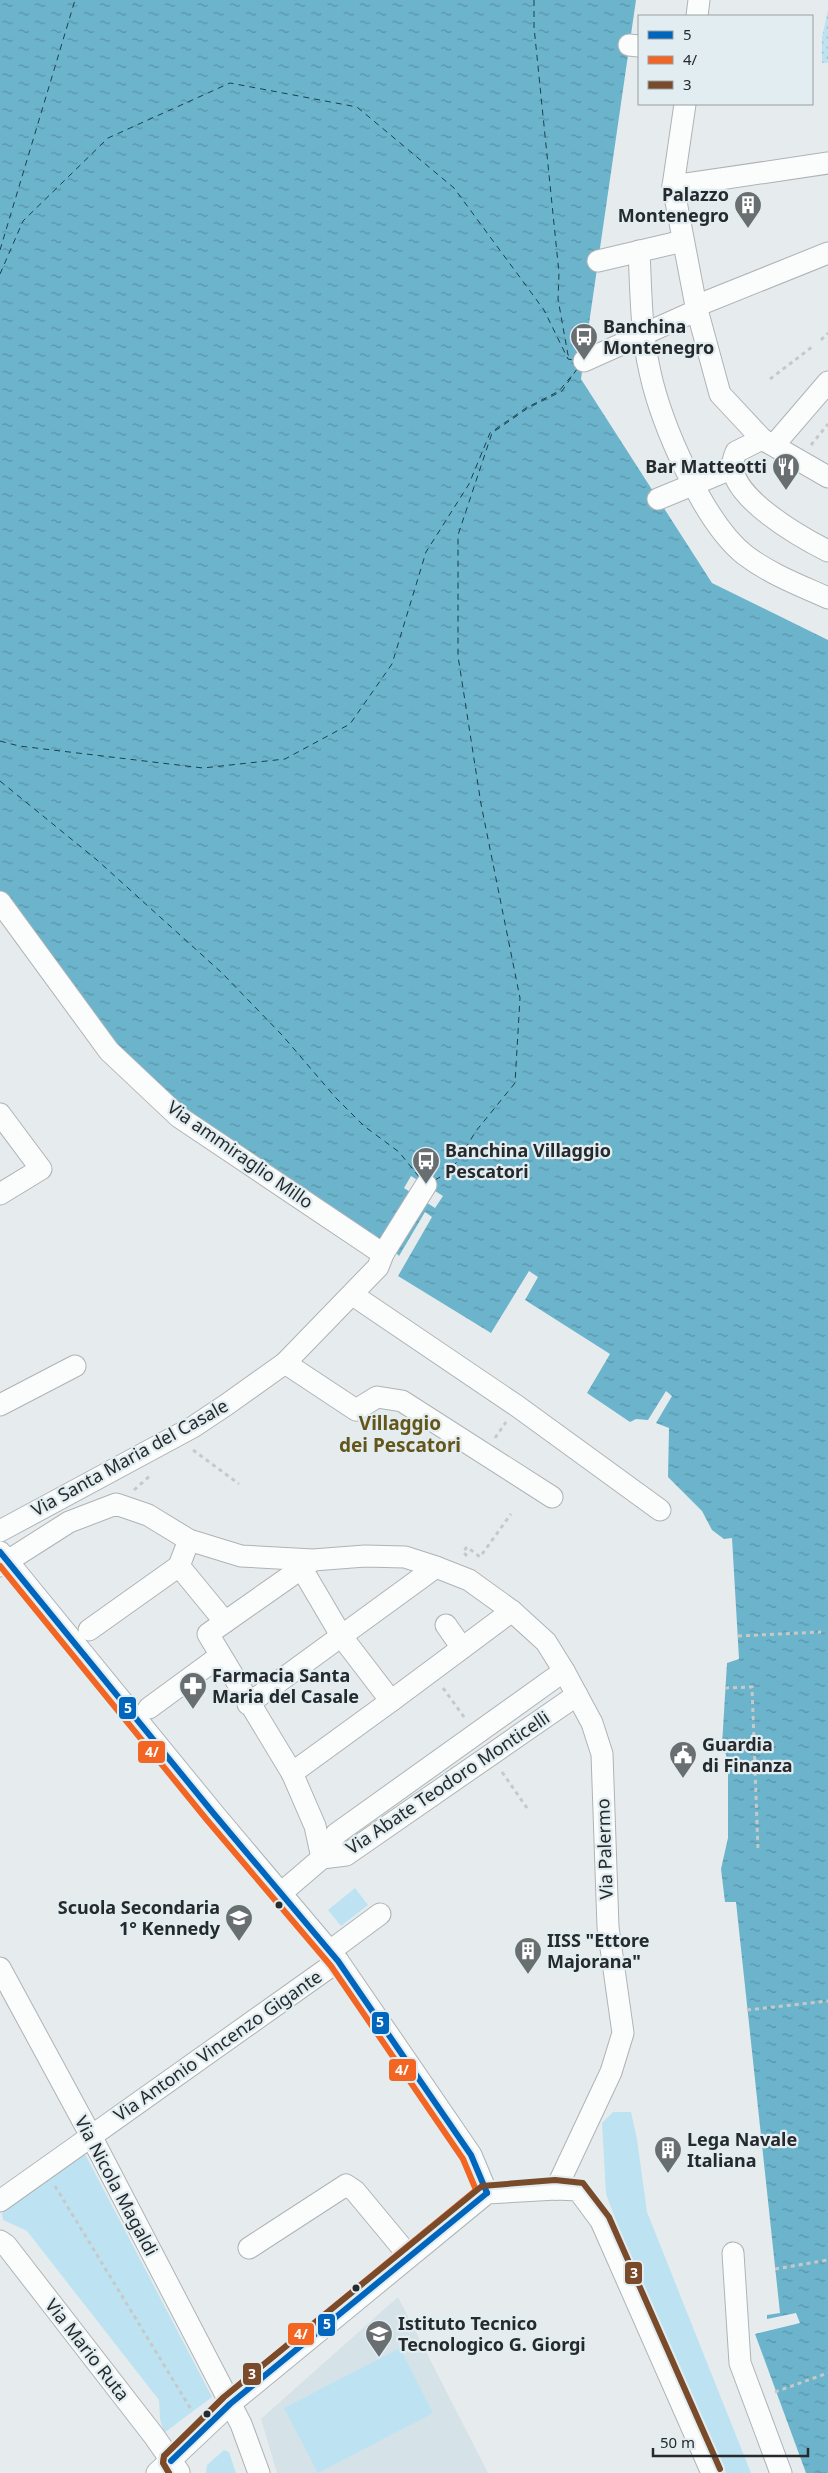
<svg xmlns="http://www.w3.org/2000/svg" width="828" height="2473" viewBox="0 0 828 2473" font-family="'Noto Sans',sans-serif">
<defs>
<pattern id="garden-dots" width="8" height="8" patternUnits="userSpaceOnUse" patternTransform="scale(1.25)"><rect width="8" height="8" fill="#bde3f2"/><path d="M2 2h.1M6 6h.1" fill="none" stroke="#a2c3d0" stroke-width="1.8" stroke-linecap="round"/></pattern>
<pattern id="water-ripples" width="26" height="14" patternUnits="userSpaceOnUse" patternTransform="scale(1.25)"><rect width="26" height="14" fill="#6cb4cc"/><path d="M2 4q2-2 4 0t4 0M15 11q2-2 4 0t4 0" fill="none" stroke="#5993a6"/></pattern>
</defs>
<rect width="100%" height="100%" fill="#e6ecee"/>
<path fill="#d5e2e8" d="M398,2297L488,2473H277L261,2419Z"/>
<g fill="#bde3f2">
<path d="M355,1888L368,1905L341,1926L328,1910Z"/>
<path d="M613,2112H631L637,2139L647,2212L751,2473H726L629,2255L606,2194L602,2123Z"/>
<path d="M85,2154L212,2397L164,2433L160,2419L159,2400L27,2231L3,2220L2,2213Z"/>
<path d="M400,2348L433,2413L318,2473L284,2408Z"/>
<path d="M224,2450L229,2452L236,2473H206L207,2465Z"/>
</g>
<path fill="url(#garden-dots)" d="M828,10V63H822V37Z"/>
<path fill="url(#water-ripples)" d="M0,0H636L581,379L712,583L828,640V2473H806L755,2334L800,2323L796,2313L767,2319V2315L780,2313L736,1902H725L721,1869L728,1838V1760L722,1745L727,1663L739,1659L732,1538L724,1539L712,1530L702,1511L668,1477L669,1428L656,1423L672,1396L666,1391L648,1420L636,1419L630,1422L587,1393L610,1354L525,1300L538,1277L529,1271L491,1333L398,1276L432,1217L425,1212L399,1256L392,1248L378,1244L232,1146L144,1076L65,985L0,891Z"/>
<path fill="#e6ecee" d="M411,1176L443,1196L435,1208L404,1188Z"/>
<g fill="none" stroke-linecap="round" stroke-linejoin="round">
<g stroke="#16414f" stroke-width="1" stroke-dasharray="6 5" stroke-linecap="butt">
<path d="M534,0V27L559,273L558,299L568,355L574,357"/>
<path d="M0,250L75,0"/>
<path d="M0,274L23,221L108,138L230,83L357,107L454,188L544,310L568,359L573,360"/>
<path d="M0,741L19,746L203,768L285,759L350,724L392,664L426,552L469,484L490,433L526,408L559,391L574,373"/>
<path d="M0,781L97,860L222,973L282,1035L336,1098L364,1126L399,1152L420,1178"/>
<path d="M435,1180L445,1174L457,1162L476,1131L515,1083L520,998L481,804L458,656V535L492,433L528,408L562,391L577,369"/>
</g>
<defs>
<g id="minor">
<path d="M697,16L699,0"/>
<path d="M629,45L639,46"/>
<path d="M685,104L673,186L696,306L720,394L762,439L828,477"/>
<path d="M673,186L828,163"/>
<path d="M639,251C641,291 641,333 650,372C661,423 703,522 745,555C770,574 799,585 828,598"/>
<path d="M598,261L683,241"/>
<path d="M696,306L828,253"/>
<path d="M584,361L691,313L693,311"/>
<path d="M762,439L736,452C735,455 733,459 733,463C729,497 802,538 828,551"/>
<path d="M774,445L828,382"/>
<path d="M658,499L726,471L732,464"/>
<path d="M0,902L109,1051L179,1117L383,1254"/>
<path d="M0,1114L41,1169L0,1194"/>
<path d="M353,1295L517,1406L660,1510"/>
<path d="M285,1363L356,1410L377,1397L402,1401L552,1497"/>
<path d="M0,1405L75,1366"/>
<path d="M0,1531L193,1427L226,1405L285,1363L378,1267L383,1254L426,1185"/>
<path d="M189,1540L179,1566L225,1622L312,1561"/>
<path d="M0,1552L214,1814L338,1961L471,2155L487,2193"/>
<path d="M0,1566L69,1522L116,1504L148,1515L189,1540L241,1556L313,1560L365,1556L405,1557L436,1567L469,1580L512,1611L546,1642L564,1671L592,1723L602,1754L608,1927L623,2033L611,2072L556,2189"/>
<path d="M302,1569L342,1637L391,1701L512,1611"/>
<path d="M225,1622L208,1634L292,1773L315,1826L322,1858"/>
<path d="M446,1625L462,1648"/>
<path d="M89,1630L179,1566"/>
<path d="M248,1704L436,1567"/>
<path d="M149,1708L220,1656"/>
<path d="M292,1773L391,1701"/>
<path d="M322,1858L346,1855L577,1695"/>
<path d="M280,1894L322,1858L336,1834L564,1671"/>
<path d="M330,1951L380,1914"/>
<path d="M0,1968L91,2136L241,2424L259,2473"/>
<path d="M0,2201L338,1961"/>
<path d="M0,2241L6,2245L154,2436L179,2472"/>
<path d="M249,2248L346,2185L355,2191L409,2256"/>
<path d="M733,2253L740,2363L781,2473"/>
<path d="M157,2473L230,2404L487,2193L556,2189L578,2190L601,2221L712,2473"/>
</g>
</defs>
<use href="#minor" stroke="#afb3b5" stroke-width="23"/>
<g stroke="#c7c9c9" stroke-width="3" stroke-dasharray="4 4" stroke-linecap="butt">
<path d="M821,340L828,333"/>
<path d="M770,379L812,347"/>
<path d="M811,445L828,424"/>
<path d="M495,1438L506,1422"/>
<path d="M193,1450L239,1484"/>
<path d="M134,1490L152,1474"/>
<path d="M467,1556L463,1552L467,1547L480,1557L511,1514"/>
<path d="M738,1636L821,1632"/>
<path d="M443,1688L464,1717"/>
<path d="M725,1688L752,1687L758,1850"/>
<path d="M502,1772L527,1808"/>
<path d="M747,2010L828,2001"/>
<path d="M55,2186L192,2411"/>
<path d="M775,2269L828,2260"/>
<path d="M775,2392L828,2373"/>
</g>
<use href="#minor" stroke="#fbfcfc" stroke-width="21"/>
<defs>
<g id="bus-1">
<path d="M0,1552L214,1814L338,1961L471,2155L487,2193"/>
<path d="M171,2461L230,2404L487,2193"/>
</g>
<path id="bus-2" d="M0,1566L207,1820L331,1966L463,2159L476,2190L224,2397L164,2456L163,2463L169,2473"/>
<path id="bus-3" d="M169,2473L163,2463L164,2456L224,2397L482,2186L555,2180L583,2183L609,2217L720,2469"/>
</defs>
<use href="#bus-1" stroke="#e2edf1" stroke-width="10"/>
<use href="#bus-2" stroke="#e2edf1" stroke-width="10"/>
<use href="#bus-3" stroke="#e2edf1" stroke-width="10"/>
<use href="#bus-1" stroke="#0065bd" stroke-width="6"/>
<use href="#bus-2" stroke="#f26522" stroke-width="6"/>
<use href="#bus-3" stroke="#7a4b2a" stroke-width="6"/>
</g>
<defs>
<symbol id="building-pin" viewBox="-11 -11 22 30"><path d="M0 17L-7.5 6A9.5 9.5 0 1 1 7.5 6Z" fill="#696e70" stroke="#e2edf1"/><path d="M-4-6H4V6H1V3H-1V6H-4ZM-2.5-4.3h1.7v1.8h-1.7ZM.8-4.3h1.7v1.8H.8ZM-2.5-1h1.7V.8h-1.7ZM.8-1h1.7V.8H.8Z" fill="#fff"/></symbol>
<symbol id="bus-pin" viewBox="-11 -11 22 30"><path d="M0 17L-7.5 6A9.5 9.5 0 1 1 7.5 6Z" fill="#696e70" stroke="#e2edf1"/><path d="M-5-6H5V4H4V6H2V4H-2V6H-4V4H-5ZM-3.5-4V0h7V-4ZM-3.5 1.2v1.5H-2V1.2ZM2 1.2v1.5H3.5V1.2Z" fill="#fff"/></symbol>
<symbol id="restaurant-pin" viewBox="-11 -11 22 30"><path d="M0 17L-7.5 6A9.5 9.5 0 1 1 7.5 6Z" fill="#696e70" stroke="#e2edf1"/><path d="M-5-6h1v4h1v-4h1v4h1v-4h1v5L-1.5 .5V6h-2V.5L-5-1ZM5-6V6H3V1.5H1.5Q1.5-4 5-6Z" fill="#fff"/></symbol>
<symbol id="pharmacy-pin" viewBox="-11 -11 22 30"><path d="M0 17L-7.5 6A9.5 9.5 0 1 1 7.5 6Z" fill="#696e70" stroke="#e2edf1"/><path d="M-2-6h4v4h4v4h-4v4h-4v-4h-4v-4h4Z" fill="#fff"/></symbol>
<symbol id="civic-pin" viewBox="-11 -11 22 30"><path d="M0 17L-7.5 6A9.5 9.5 0 1 1 7.5 6Z" fill="#696e70" stroke="#e2edf1"/><path d="M-.6-6.5H3V-4.5H.6V-3L4-1V1h2V6H-6V1h2V-1L-.6-3ZM-1.2 2.5V6h2.4V2.5Z" fill="#fff"/></symbol>
<symbol id="school-pin" viewBox="-11 -11 22 30"><path d="M0 17L-7.5 6A9.5 9.5 0 1 1 7.5 6Z" fill="#696e70" stroke="#e2edf1"/><path d="M0-5L7-2L0 1L-7-2ZM-4 1L0 2.5L4 1V4Q0 6-4 4Z" fill="#fff"/></symbol>
</defs>
<g fill-rule="evenodd">
<use href="#building-pin" x="732" y="189" width="32" height="43"/>
<use href="#bus-pin" x="568" y="321" width="32" height="43"/>
<use href="#restaurant-pin" x="770" y="451" width="32" height="43"/>
<use href="#bus-pin" x="410" y="1145" width="32" height="43"/>
<use href="#pharmacy-pin" x="177" y="1670" width="32" height="43"/>
<use href="#civic-pin" x="667" y="1739" width="32" height="43"/>
<use href="#school-pin" x="223" y="1902" width="32" height="43"/>
<use href="#building-pin" x="512" y="1935" width="32" height="43"/>
<use href="#building-pin" x="652" y="2134" width="32" height="43"/>
<use href="#school-pin" x="363" y="2318" width="32" height="43"/>
</g>
<g fill="#262a2c" stroke="#e2edf1" stroke-width="2">
<circle cx="279" cy="1905" r="4.5"/>
<circle cx="356" cy="2288" r="4.5"/>
<circle cx="207" cy="2414" r="4.5"/>
</g>
<g text-anchor="middle" stroke-width="4.5" stroke-linejoin="round" paint-order="stroke">
<g font-size="18" font-weight="bold" fill="#262a2c" stroke="#e2edf1" text-anchor="start">
<text x="729" y="201" text-anchor="end">Palazzo<tspan x="729" dy="21">Montenegro</tspan></text>
<text x="603" y="333">Banchina<tspan x="603" dy="21">Montenegro</tspan></text>
<text x="767" y="473" text-anchor="end">Bar Matteotti</text>
<text x="445" y="1157">Banchina Villaggio<tspan x="445" dy="21">Pescatori</tspan></text>
<text x="212" y="1682">Farmacia Santa<tspan x="212" dy="21">Maria del Casale</tspan></text>
<text x="702" y="1751">Guardia<tspan x="702" dy="21">di Finanza</tspan></text>
<text x="220" y="1914" text-anchor="end">Scuola Secondaria<tspan x="220" dy="21">1° Kennedy</tspan></text>
<text x="547" y="1947">IISS "Ettore<tspan x="547" dy="21">Majorana"</tspan></text>
<text x="687" y="2146">Lega Navale<tspan x="687" dy="21">Italiana</tspan></text>
<text x="398" y="2330">Istituto Tecnico<tspan x="398" dy="21">Tecnologico G. Giorgi</tspan></text>
</g>
<g font-size="18" fill="#262a2c" stroke="#e2edf1">
<text transform="translate(240 1155) rotate(35)" y="6">Via ammiraglio Millo</text>
<text transform="translate(130 1458) rotate(-29)" y="6">Via Santa Maria del Casale</text>
<text transform="translate(448 1783) rotate(-34)" y="6">Via Abate Teodoro Monticelli</text>
<text transform="translate(605 1849) rotate(-92)" y="6">Via Palermo</text>
<text transform="translate(218 2046) rotate(-35)" y="6">Via Antonio Vincenzo Gigante</text>
<text transform="translate(116 2186) rotate(62)" y="6">Via Nicola Magaldi</text>
<text transform="translate(87 2350) rotate(52)" y="6">Via Mario Ruta</text>
</g>
<g font-size="19" font-weight="bold" fill="#655519" stroke="#e2edf1">
<text x="400" y="1430">Villaggio<tspan x="400" dy="22">dei Pescatori</tspan></text>
</g>
</g>
<g stroke="#e2edf1" stroke-width="2">
<rect x="118" y="1696" width="19" height="24" rx="5" fill="#0065bd"/>
<rect x="137" y="1740" width="29" height="24" rx="5" fill="#f26522"/>
<rect x="371" y="2011" width="19" height="24" rx="5" fill="#0065bd"/>
<rect x="388" y="2058" width="29" height="24" rx="5" fill="#f26522"/>
<rect x="624" y="2261" width="19" height="24" rx="5" fill="#7a4b2a"/>
<rect x="317" y="2313" width="19" height="24" rx="5" fill="#0065bd"/>
<rect x="287" y="2322" width="28" height="24" rx="5" fill="#f26522"/>
<rect x="242" y="2362" width="20" height="24" rx="5" fill="#7a4b2a"/>
</g>
<g font-size="14" text-anchor="middle" font-weight="bold" fill="#fff">
<text x="128" y="1713">5</text>
<text x="152" y="1757">4/</text>
<text x="380" y="2027">5</text>
<text x="402" y="2075">4/</text>
<text x="634" y="2278">3</text>
<text x="327" y="2329">5</text>
<text x="301" y="2339">4/</text>
<text x="252" y="2379">3</text>
</g>
<rect x="638" y="15" width="175" height="90" fill="#e2edf1" stroke="#979fa2"/>
<rect x="648" y="31" width="25" height="8" fill="#0065bd" stroke="#979fa2"/>
<text x="683" y="40" font-size="15" fill="#262a2c">5</text>
<rect x="648" y="56" width="25" height="8" fill="#f26522" stroke="#979fa2"/>
<text x="683" y="65" font-size="15" fill="#262a2c">4/</text>
<rect x="648" y="81" width="25" height="8" fill="#7a4b2a" stroke="#979fa2"/>
<text x="683" y="90" font-size="15" fill="#262a2c">3</text>
<path d="M653 2448v8h155v-8" fill="none" stroke="#262a2c" stroke-width="2.5"/>
<text x="660" y="2448" font-size="15" fill="#262a2c" stroke="#e2edf1" stroke-width="4" paint-order="stroke">50 m</text>
</svg>
